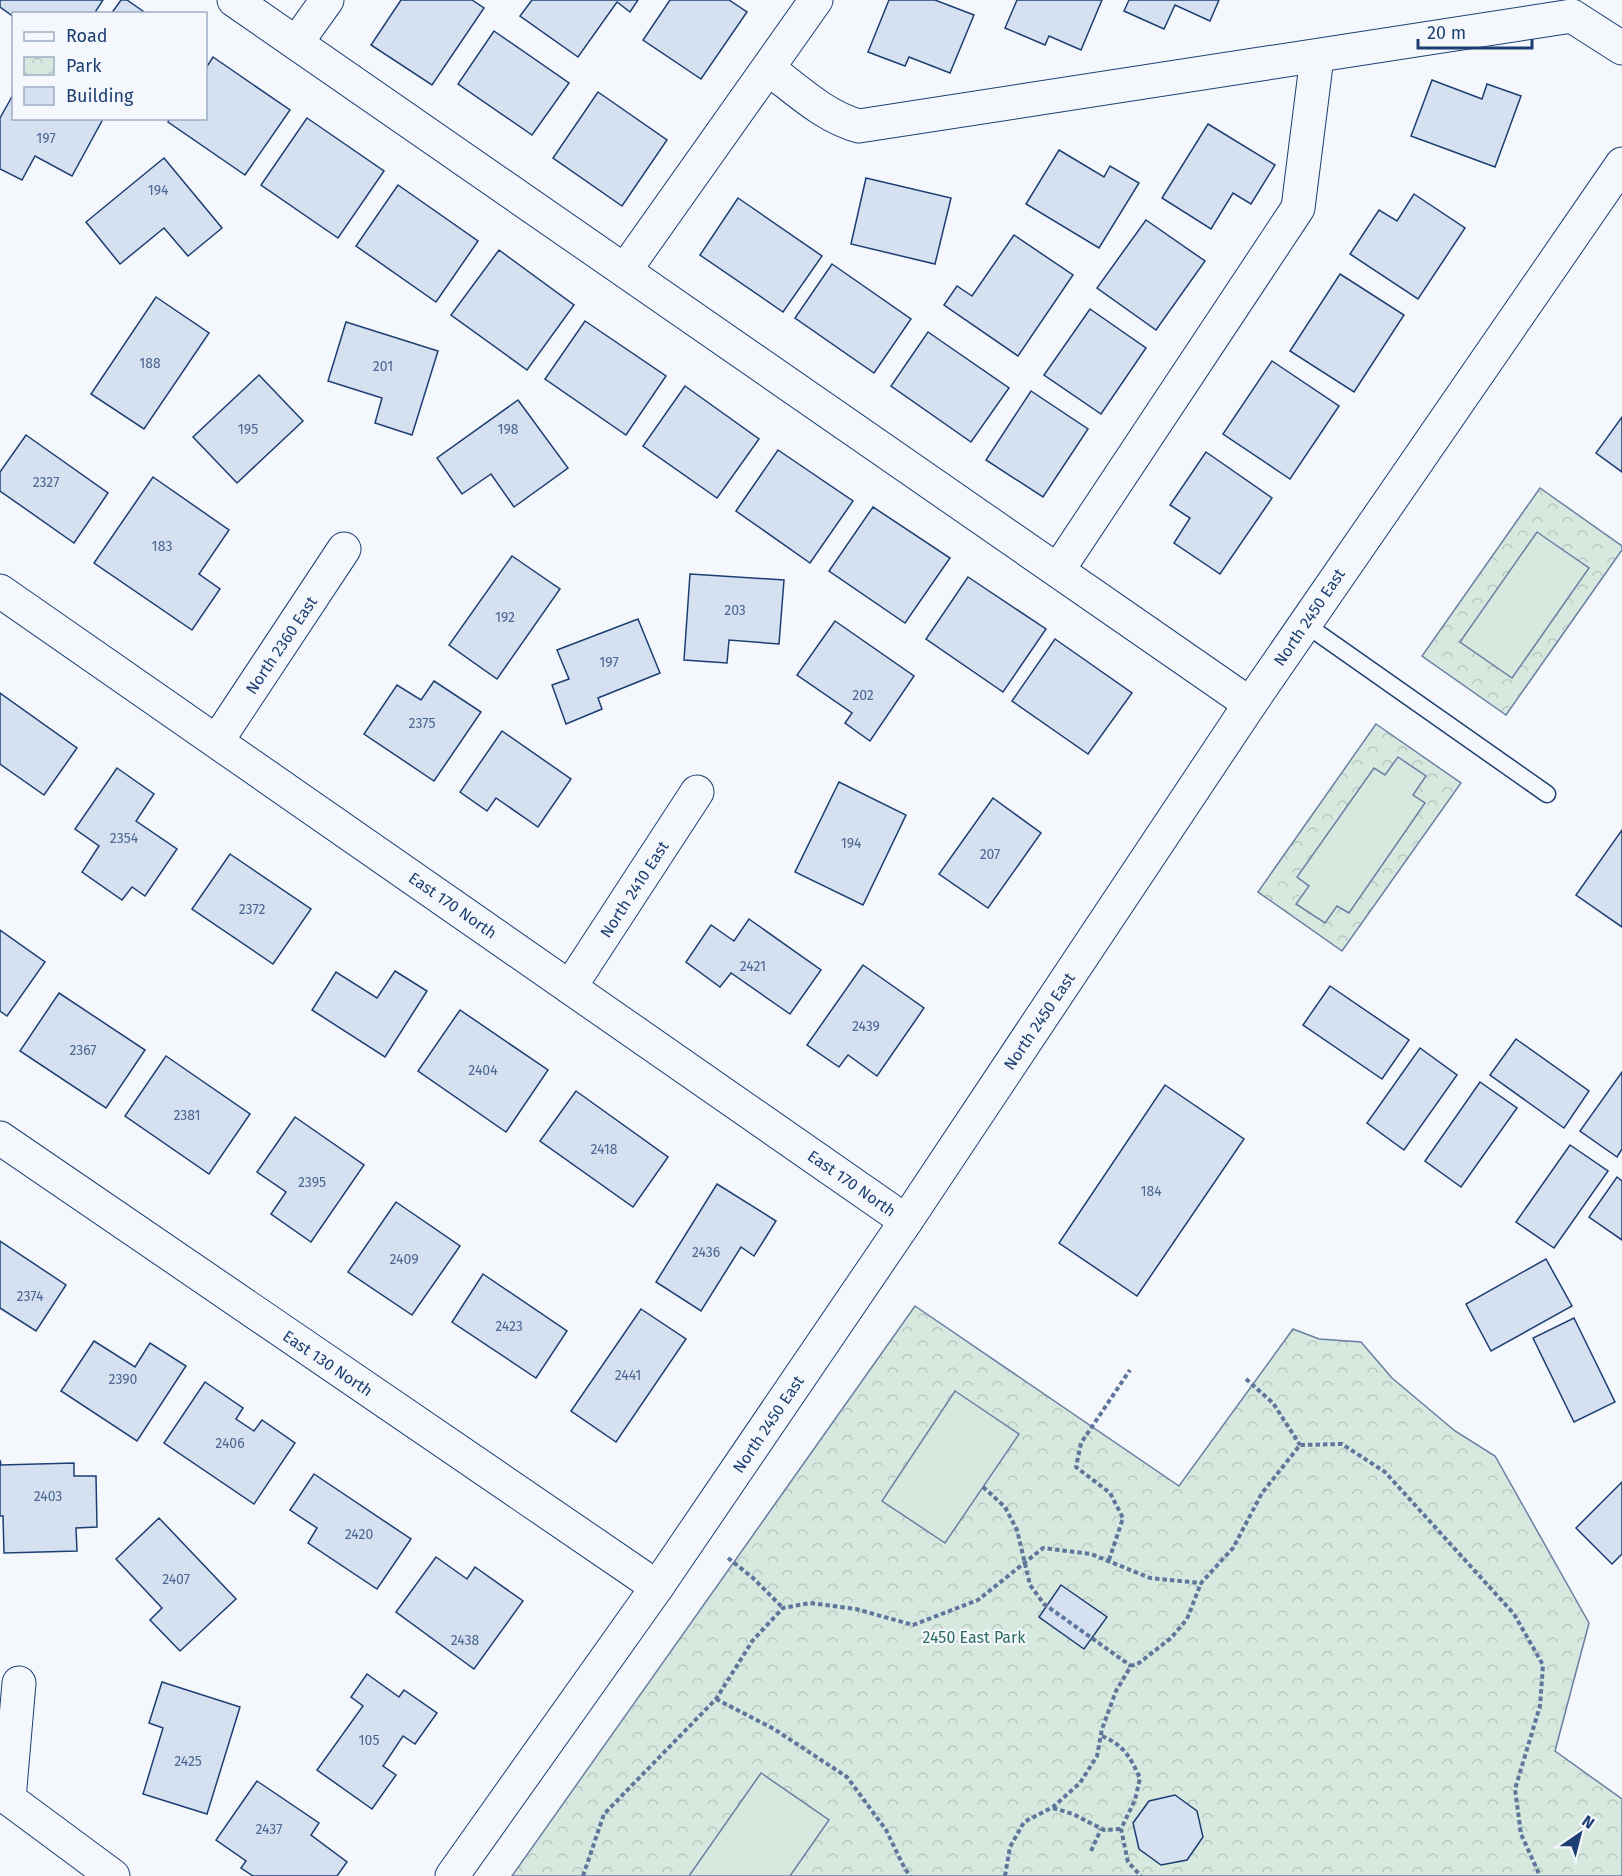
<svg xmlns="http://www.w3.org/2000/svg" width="1622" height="1876" viewBox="0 0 1622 1876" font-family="'Fira Sans',sans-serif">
<defs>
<pattern id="park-crowns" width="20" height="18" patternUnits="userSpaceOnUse" patternTransform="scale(1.5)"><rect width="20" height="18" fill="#d7e8df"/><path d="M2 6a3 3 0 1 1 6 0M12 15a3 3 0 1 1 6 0" fill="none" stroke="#b8c8c3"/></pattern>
</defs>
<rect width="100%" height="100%" fill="#f4f7fb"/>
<g fill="url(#park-crowns)" stroke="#687fa3" stroke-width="1.5">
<path d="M1540,488L1622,546V550L1506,715L1422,656Z"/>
<path d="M1376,724L1461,783L1342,951L1258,892Z"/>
<path d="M915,1306L1179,1486L1293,1329L1319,1339L1361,1342L1392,1378L1455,1431L1495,1456L1589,1623L1555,1751L1622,1799V1876H512Z"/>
</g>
<g fill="#d7e8df" stroke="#687fa3" stroke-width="1.5">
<path d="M1537,532L1589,568L1512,678L1460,642Z"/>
<path d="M1398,757L1426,776L1413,795L1425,803L1349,913L1337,906L1325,923L1296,904L1309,886L1297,877L1374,768L1385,775Z"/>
<path d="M955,1391L1019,1434L945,1543L882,1501Z"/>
<path d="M761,1773L829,1820L790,1876H689Z"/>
</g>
<g fill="#d5e0f0" stroke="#1d3f73" stroke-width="1.5">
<path d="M0,0H103L94,14H14V17L0,7Z"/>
<path d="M121,0H127L147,14H111Z"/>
<path d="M401,0H472L484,8L432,85L371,45Z"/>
<path d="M532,0H638L630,12L617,2L578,57L520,16Z"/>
<path d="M670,0H729L747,12L701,79L643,40Z"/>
<path d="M889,0H935L974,15L950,73L909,57L905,66L868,52Z"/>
<path d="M1017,0H1102L1081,50L1049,36L1045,45L1005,28Z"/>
<path d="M1129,0H1219L1210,21L1175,5L1164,29L1124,11Z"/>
<path d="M494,31L569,83L532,135L458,84Z"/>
<path d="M213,57L290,110L245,175L168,122L170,118H206V68Z"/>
<path d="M1432,80L1482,99L1487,84L1521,96L1495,167L1411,136Z"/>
<path d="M598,92L667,140L622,206L553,158Z"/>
<path d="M14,93V118L103,119L72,176L35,156L22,180L0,169V118Z"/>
<path d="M307,118L384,171L338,238L261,185Z"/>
<path d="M1208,124L1275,165L1251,204L1233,193L1211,229L1162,198Z"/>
<path d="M1059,150L1104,177L1110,166L1139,183L1099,248L1026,204Z"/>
<path d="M164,158L222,228L188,256L164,228L120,264L86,222Z"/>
<path d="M866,178L951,198L935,264L851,244Z"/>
<path d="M398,185L478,241L436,302L356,246Z"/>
<path d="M1414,194L1465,228L1418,299L1350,254L1379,210L1397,221Z"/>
<path d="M738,198L822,256L783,312L700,255Z"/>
<path d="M1146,220L1205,261L1156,330L1097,288Z"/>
<path d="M1014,235L1073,275L1018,356L944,305L957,286L972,296Z"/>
<path d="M499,250L574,305L527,370L451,315Z"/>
<path d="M832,264L911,319L874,373L795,318Z"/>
<path d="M1340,274L1404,315L1354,392L1290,351Z"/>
<path d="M156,297L209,333L144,429L91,394Z"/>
<path d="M1090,309L1146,348L1101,414L1044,375Z"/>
<path d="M585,321L666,376L626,435L545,379Z"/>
<path d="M346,322L438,351L412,435L375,423L382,398L328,381Z"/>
<path d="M928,332L1009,388L971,442L891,386Z"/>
<path d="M1272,361L1339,406L1290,479L1223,434Z"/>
<path d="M259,375L303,421L237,483L193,437Z"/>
<path d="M685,386L759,439L717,498L643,446Z"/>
<path d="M1031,391L1088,429L1043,497L986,460Z"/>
<path d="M518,400L568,468L514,507L491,474L462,494L437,458Z"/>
<path d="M1622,417V472L1596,453Z"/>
<path d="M26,435L108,493L74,543L0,491V472Z"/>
<path d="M778,450L853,501L810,563L736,511Z"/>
<path d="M1206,452L1272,498L1220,574L1174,543L1190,518L1170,505Z"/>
<path d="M153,477L229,530L199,574L220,589L192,630L94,563Z"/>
<path d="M873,507L950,558L905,623L829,571Z"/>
<path d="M512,556L560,589L497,679L449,645Z"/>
<path d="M690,574L784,580L779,644L729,640L727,663L684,660Z"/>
<path d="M968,577L1046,629L1003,692L926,639Z"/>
<path d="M638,619L660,673L598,698L602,709L566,724L552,685L569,679L557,650Z"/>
<path d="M835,621L914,676L870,741L845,723L852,713L797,675Z"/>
<path d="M1055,639L1132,693L1088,754L1012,701Z"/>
<path d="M434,681L481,712L434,781L364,734L397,685L421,700Z"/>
<path d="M0,693L77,748L44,795L0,764Z"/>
<path d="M502,731L571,779L538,827L496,798L487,811L460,792Z"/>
<path d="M117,768L154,794L136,821L177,849L145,896L132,887L122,900L82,872L99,846L75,829Z"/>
<path d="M839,782L906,815L863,905L795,872Z"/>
<path d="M993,798L1041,833L988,908L939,874Z"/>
<path d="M1622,830V927L1576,895Z"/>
<path d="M230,854L311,909L273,964L192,909Z"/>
<path d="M749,919L821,970L790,1014L731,973L720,987L686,962L711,925L734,941Z"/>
<path d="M0,930L45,962L7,1016L0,1011Z"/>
<path d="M863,965L924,1008L877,1076L848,1055L839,1067L807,1045Z"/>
<path d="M395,971L427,991L385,1057L312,1010L336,972L377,998Z"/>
<path d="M1330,986L1409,1040L1382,1079L1303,1025Z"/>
<path d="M59,993L145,1050L106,1108L20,1051Z"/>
<path d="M460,1010L548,1070L506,1132L418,1071Z"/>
<path d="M1516,1039L1589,1091L1564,1128L1490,1075Z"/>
<path d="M1420,1048L1457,1075L1404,1150L1367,1123Z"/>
<path d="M166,1056L250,1114L209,1174L125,1116Z"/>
<path d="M1622,1072V1149L1617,1157L1580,1131Z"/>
<path d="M1480,1082L1517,1108L1461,1187L1425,1161Z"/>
<path d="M1165,1085L1244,1139L1137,1296L1059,1243Z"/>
<path d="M576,1091L668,1157L633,1207L540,1141Z"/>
<path d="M295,1117L364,1165L311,1242L271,1214L286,1192L257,1172Z"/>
<path d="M1570,1145L1608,1171L1554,1248L1516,1222Z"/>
<path d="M1617,1177L1622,1181V1240L1589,1217Z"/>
<path d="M717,1184L776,1221L754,1256L741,1247L701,1311L656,1282Z"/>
<path d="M396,1202L460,1246L412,1315L348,1272Z"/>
<path d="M0,1241L66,1285L36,1331L0,1308Z"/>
<path d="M1546,1259L1572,1306L1491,1351L1466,1304Z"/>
<path d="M483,1274L567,1331L536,1378L452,1322Z"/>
<path d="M641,1309L686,1339L616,1442L571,1411Z"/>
<path d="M1574,1318L1615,1402L1574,1422L1533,1338Z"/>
<path d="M94,1341L135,1367L150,1343L186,1366L137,1441L61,1391Z"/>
<path d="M205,1382L243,1408L236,1419L254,1431L262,1420L295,1443L254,1504L164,1443Z"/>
<path d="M0,1460L1,1465L74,1463V1476H96L97,1527L76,1528L77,1551L4,1553L3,1516H0Z"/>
<path d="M314,1474L411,1539L377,1589L308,1543L317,1528L290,1510Z"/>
<path d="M1622,1482V1554L1612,1564L1576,1528Z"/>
<path d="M159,1518L236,1599L180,1651L150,1620L162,1608L116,1559Z"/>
<path d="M436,1557L467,1579L475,1567L523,1601L474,1669L396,1612Z"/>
<path d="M1061,1585L1107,1617L1084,1649L1039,1617Z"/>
<path d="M367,1674L399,1697L404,1690L437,1713L415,1744L403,1736L383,1766L396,1775L372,1809L317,1770L363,1706L351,1697Z"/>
<path d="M162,1682L240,1707L207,1814L143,1794L163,1728L149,1723Z"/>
<path d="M257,1781L319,1823L311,1835L347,1862L337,1876H253L241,1868L246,1861L216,1840Z"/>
<path d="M1175,1795L1197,1811L1203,1837L1187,1860L1161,1865L1139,1849L1133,1823L1149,1801Z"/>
</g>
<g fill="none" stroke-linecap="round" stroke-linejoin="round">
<defs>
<path id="lane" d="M1305,624L1547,794"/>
<g id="street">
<path d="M234,0L1250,704"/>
<path d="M297,42L327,0"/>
<path d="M769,69C797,90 825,117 859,126L1572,16L1622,48"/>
<path d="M625,270L816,0"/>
<path d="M1058,570L1298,208L1317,57"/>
<path d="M0,591L906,1221"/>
<path d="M217,741L344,549"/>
<path d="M570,987L697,792"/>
<path d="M0,1138L657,1587"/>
<path d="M19,1683L9,1799L113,1876"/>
</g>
<path id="secondary" d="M452,1876L657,1587L906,1221L1250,704L1622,164"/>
</defs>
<use href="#lane" stroke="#1d3f73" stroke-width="19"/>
<use href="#street" stroke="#1d3f73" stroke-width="35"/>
<use href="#secondary" stroke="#1d3f73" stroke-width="35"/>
<g stroke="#5e769c" stroke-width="4" stroke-dasharray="4.5 3" stroke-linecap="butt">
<path d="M1246,1379L1273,1403L1300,1445"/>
<path d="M983,1487L1005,1507L1017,1530L1030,1585L1044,1604L1131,1666"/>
<path d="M728,1558L753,1578L783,1608"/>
<path d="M1109,1560L1123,1518L1110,1493L1076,1467L1081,1443L1130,1370"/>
<path d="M716,1699L774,1729L847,1777L886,1830L904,1867L910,1876"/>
<path d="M1102,1736C1124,1745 1130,1757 1140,1778L1135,1800L1121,1829L1128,1862L1141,1876"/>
<path d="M1053,1808L1073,1814L1104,1830L1121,1829"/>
<path d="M1091,1851L1101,1829"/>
<path d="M583,1876L604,1814L716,1699L753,1640L783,1608L810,1603L856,1609L913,1625L978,1600L1043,1548L1091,1554L1150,1578L1201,1583L1233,1548L1262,1493L1300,1445L1342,1444L1385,1472L1514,1614L1543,1665L1540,1706L1515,1789L1521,1834L1540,1876"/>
<path d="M1005,1876L1010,1847L1024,1822L1053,1807L1080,1783L1097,1756L1102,1729L1116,1691L1131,1666L1139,1663L1171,1638L1187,1619L1201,1583"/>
</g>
<use href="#lane" stroke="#f4f7fb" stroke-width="16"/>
<use href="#street" stroke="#f4f7fb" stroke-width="33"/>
<use href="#secondary" stroke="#f4f7fb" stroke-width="33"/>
</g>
<g text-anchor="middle" stroke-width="4.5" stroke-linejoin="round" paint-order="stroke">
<g font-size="14" fill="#4b6792">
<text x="46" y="143">197</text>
<text x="158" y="195">194</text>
<text x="150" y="368">188</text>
<text x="383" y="371">201</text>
<text x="248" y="434">195</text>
<text x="508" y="434">198</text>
<text x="46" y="487">2327</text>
<text x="162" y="551">183</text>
<text x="735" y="615">203</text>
<text x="505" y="622">192</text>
<text x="609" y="667">197</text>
<text x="863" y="700">202</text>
<text x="422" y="728">2375</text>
<text x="124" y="843">2354</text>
<text x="851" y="848">194</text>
<text x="990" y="859">207</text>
<text x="252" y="914">2372</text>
<text x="753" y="971">2421</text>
<text x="866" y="1031">2439</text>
<text x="83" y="1055">2367</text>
<text x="483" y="1075">2404</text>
<text x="187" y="1120">2381</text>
<text x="604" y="1154">2418</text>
<text x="312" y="1187">2395</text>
<text x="1151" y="1196">184</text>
<text x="706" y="1257">2436</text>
<text x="404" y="1264">2409</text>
<text x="30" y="1301">2374</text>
<text x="509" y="1331">2423</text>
<text x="628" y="1380">2441</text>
<text x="123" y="1384">2390</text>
<text x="230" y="1448">2406</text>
<text x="48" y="1501">2403</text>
<text x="359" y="1539">2420</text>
<text x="176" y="1584">2407</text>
<text x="465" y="1645">2438</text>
<text x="369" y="1745">105</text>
<text x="188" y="1766">2425</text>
<text x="269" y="1834">2437</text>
</g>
<g font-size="16" fill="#1d3f73" stroke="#f4f7fb">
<text transform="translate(1309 617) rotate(-56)" y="6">North 2450 East</text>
<text transform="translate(281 645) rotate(-56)" y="6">North 2360 East</text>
<text transform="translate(634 889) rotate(-57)" y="6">North 2410 East</text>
<text transform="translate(453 905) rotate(35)" y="6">East 170 North</text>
<text transform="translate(1039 1021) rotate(-56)" y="6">North 2450 East</text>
<text transform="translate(852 1183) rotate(35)" y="6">East 170 North</text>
<text transform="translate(328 1363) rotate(34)" y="6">East 130 North</text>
<text transform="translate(768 1424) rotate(-56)" y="6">North 2450 East</text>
</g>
<g font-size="16" fill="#2c6c60" stroke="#f4f7fb">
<text x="974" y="1643">2450 East Park</text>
</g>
</g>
<rect x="12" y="12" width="195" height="108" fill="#f4f7fb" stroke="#9eadc5" stroke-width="1.5"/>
<rect x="24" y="32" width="30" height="9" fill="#f4f7fb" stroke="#9eadc5" stroke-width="1.5"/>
<text x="66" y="42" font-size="18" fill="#1d3f73">Road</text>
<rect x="24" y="57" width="30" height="18" fill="url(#park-crowns)" stroke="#9eadc5" stroke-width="1.5"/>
<text x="66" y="72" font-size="18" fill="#1d3f73">Park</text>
<rect x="24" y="87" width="30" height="18" fill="#d5e0f0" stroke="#9eadc5" stroke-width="1.5"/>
<text x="66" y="102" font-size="18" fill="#1d3f73">Building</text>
<g transform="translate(1580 1834) rotate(35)" stroke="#f4f7fb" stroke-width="4.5" paint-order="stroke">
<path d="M0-4.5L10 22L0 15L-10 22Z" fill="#1d3f73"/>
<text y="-9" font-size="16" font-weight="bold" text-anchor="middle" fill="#1d3f73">N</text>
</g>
<path d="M1418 39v9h114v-9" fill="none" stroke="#1d3f73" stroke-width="3"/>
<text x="1427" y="39" font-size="18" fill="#1d3f73" stroke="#f4f7fb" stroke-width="4.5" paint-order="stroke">20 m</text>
</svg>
